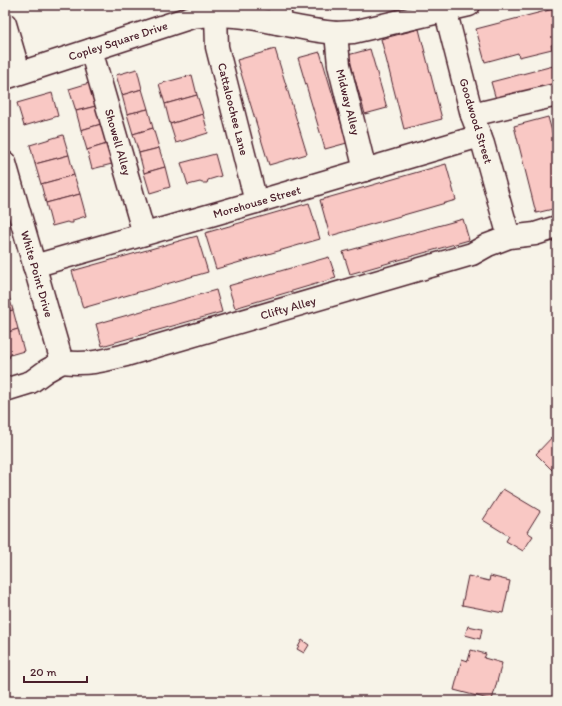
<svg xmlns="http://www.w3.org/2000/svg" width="562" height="706" viewBox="0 0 562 706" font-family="Itim,sans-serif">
<rect width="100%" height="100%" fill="#f7f3e8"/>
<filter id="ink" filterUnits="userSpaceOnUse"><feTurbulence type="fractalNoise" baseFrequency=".025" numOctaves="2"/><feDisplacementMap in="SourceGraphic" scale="8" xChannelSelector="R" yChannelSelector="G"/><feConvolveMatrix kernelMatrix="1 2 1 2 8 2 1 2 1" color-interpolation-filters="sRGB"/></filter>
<g filter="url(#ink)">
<g fill="#f9c8c4" stroke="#4a1f2b">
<path d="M328,5H350L329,10Z"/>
<path d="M557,8V44L551,45L552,49L519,57L518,53L485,62L476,29Z"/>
<path d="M419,29L442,119L404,129L381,39Z"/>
<path d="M275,49L307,154L269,165L237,60Z"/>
<path d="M370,49L387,108L365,114L348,55Z"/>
<path d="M320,52L347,143L325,149L298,58Z"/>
<path d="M557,65V87L497,103L491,82Z"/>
<path d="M137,69L142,89L122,95L116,75Z"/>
<path d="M192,75L197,95L165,104L159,84Z"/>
<path d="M89,83L96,106L76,111L69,89Z"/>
<path d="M142,89L148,109L127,114L122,95Z"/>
<path d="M52,93L58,116L24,126L17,103Z"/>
<path d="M197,95L203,114L170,124L165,104Z"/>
<path d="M96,106L101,124L81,130L76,111Z"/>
<path d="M148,109L153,128L133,134L127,114Z"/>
<path d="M203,114L208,133L176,143L170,124Z"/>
<path d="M548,117L557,150V208L536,213L514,126Z"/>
<path d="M101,124L107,144L87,150L81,130Z"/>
<path d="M153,128L159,148L139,153L133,134Z"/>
<path d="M63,135L69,155L35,164L30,145Z"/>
<path d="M107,144L112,164L92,169L87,150Z"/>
<path d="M159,148L165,167L144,173L139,153Z"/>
<path d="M215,154L221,176L208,180L207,183H202L200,182L188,185L181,163Z"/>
<path d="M69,155L74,175L41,184L35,164Z"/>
<path d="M446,164L456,200L330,236L320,200Z"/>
<path d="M165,167L170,187L150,193L144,173Z"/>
<path d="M74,175L80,194L46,203L41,184Z"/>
<path d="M80,194L86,216L73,220V223H69L67,222L52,226L46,203Z"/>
<path d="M309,203L320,239L216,269L205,233Z"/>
<path d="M463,219L469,240L350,274L343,252Z"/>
<path d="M197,236L208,272L83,308L72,271Z"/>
<path d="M329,257L336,278L235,308L228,286Z"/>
<path d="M7,290L13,310L5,312V291Z"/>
<path d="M216,290L222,312L102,346L96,324Z"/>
<path d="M13,310L18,329L5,333V312Z"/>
<path d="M18,329L24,351L10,355L9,358L5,359V333Z"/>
<path d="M555,434L557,435V475L536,454Z"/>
<path d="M503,489L540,511L527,532L533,536L523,551L506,541L509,536L483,520Z"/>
<path d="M468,576L489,581L490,576L510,581L503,613L462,605Z"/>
<path d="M468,626L482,629L480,639L465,635Z"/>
<path d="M302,640L309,645L304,653L297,649Z"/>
<path d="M471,650L486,654L484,658L502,663L492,700L454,690L462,659L468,661Z"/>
</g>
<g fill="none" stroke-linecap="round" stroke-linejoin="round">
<defs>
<g id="minor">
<path d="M444,5L472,115L483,144L509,237"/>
<path d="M216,15L217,47L256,202"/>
<path d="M278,23L281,5"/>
<path d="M5,24L19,72"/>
<path d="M336,33L339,65L365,170"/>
<path d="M91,50L144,234"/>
<path d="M5,78L192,17C242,9 287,29 336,33L353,32L469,5"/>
<path d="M472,115L557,95"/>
<path d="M5,163L62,362"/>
<path d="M34,266L256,202L480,136"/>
<path d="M62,362C88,365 102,361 126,355L472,254L488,245L509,237L535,234L557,227"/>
<path d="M5,390L31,382L46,371L62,362"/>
</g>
</defs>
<use href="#minor" stroke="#4a1f2b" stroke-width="25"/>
<use href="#minor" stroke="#f7f3e8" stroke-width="22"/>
</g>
</g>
<g text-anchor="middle" stroke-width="4" stroke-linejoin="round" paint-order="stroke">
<g font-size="12" fill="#4a1f2b" stroke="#f7f3e8">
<text transform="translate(118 41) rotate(-18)" y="4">Copley Square Drive</text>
<text transform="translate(348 102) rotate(76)" y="4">Midway Alley</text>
<text transform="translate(233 109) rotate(76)" y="4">Cattaloochee Lane</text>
<text transform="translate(476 121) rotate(73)" y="4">Goodwood Street</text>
<text transform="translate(118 142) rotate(74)" y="4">Showell Alley</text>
<text transform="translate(257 202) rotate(-16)" y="4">Morehouse Street</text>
<text transform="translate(37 274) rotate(74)" y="4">White Point Drive</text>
<text transform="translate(288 308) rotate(-16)" y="4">Clifty Alley</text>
</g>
</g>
<rect width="562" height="706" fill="none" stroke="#f7f3e8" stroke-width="20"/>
<rect x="10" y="10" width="542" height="686" fill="none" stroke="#4a1f2b" stroke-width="1.5" filter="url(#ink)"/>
<path d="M24 676v6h63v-6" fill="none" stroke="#4a1f2b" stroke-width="2"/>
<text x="30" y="676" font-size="12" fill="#4a1f2b" stroke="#f7f3e8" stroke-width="3" paint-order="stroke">20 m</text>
</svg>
